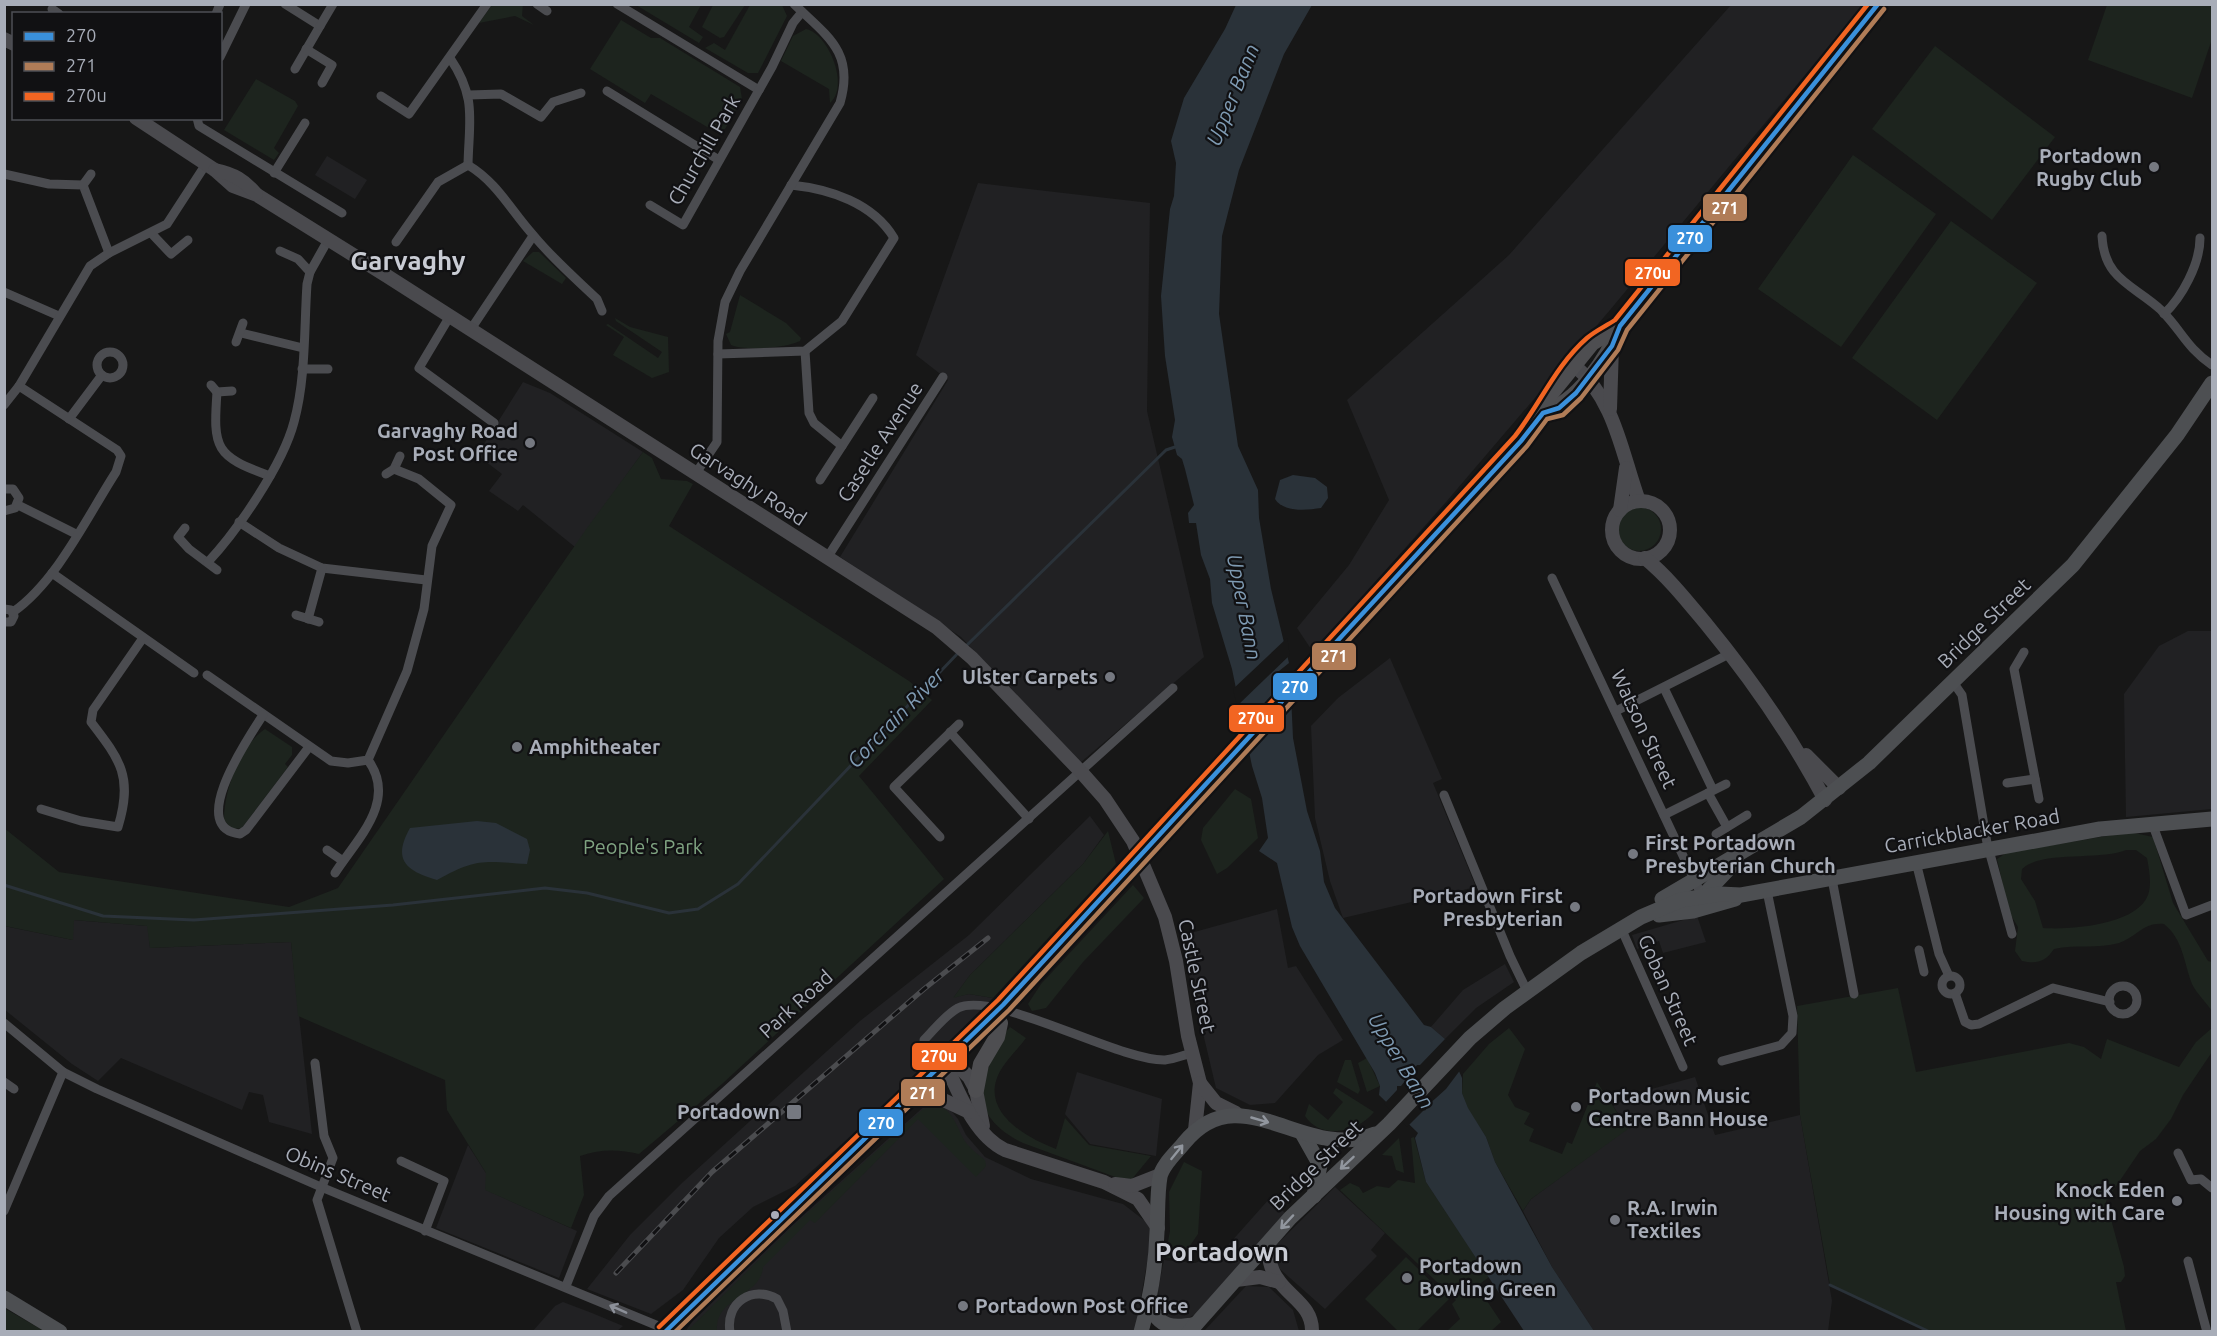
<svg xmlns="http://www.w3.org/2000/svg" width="2217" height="1336" viewBox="0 0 2217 1336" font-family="Ubuntu,sans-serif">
<rect width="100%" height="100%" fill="#171717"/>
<g fill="#212123">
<path d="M1731,5H1863L1610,310L1446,502L1313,652L1297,628L1349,565L1389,500L1347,400L1509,255Z"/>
<path d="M327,156L367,180L355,199L315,175Z"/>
<path d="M978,183L1150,203L1147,411L1204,657L1080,763L961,637L840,557L948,380L916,355Z"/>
<path d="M523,382L550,393L643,452L575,547L523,505L518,511L489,491L502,474L477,455Z"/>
<path d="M2188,631H2212V809L2126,817L2124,694L2159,646Z"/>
<path d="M1390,658L1442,779L1433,783L1476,887L1343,918L1330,881L1315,818L1311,726L1338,698Z"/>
<path d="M1090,816L1104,835L1083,864L970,975L954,997L969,994L993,998L881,1109L795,1186L753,1207L719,1238L683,1290L651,1314L587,1289L630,1235L682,1183L860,1021L969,935Z"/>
<path d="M1277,909L1288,968L1296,966L1343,1040L1318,1055L1275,1103L1250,1105L1216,1088L1180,936Z"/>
<path d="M1697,916L1706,942L1663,953L1659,941L1637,949L1632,935Z"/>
<path d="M73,920L148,926L150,948L291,942L312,1134L269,1122L263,1095L249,1092L242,1110L121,1058L98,1081L72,1064L5,1010L4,926L73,940Z"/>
<path d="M1505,964L1514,982L1476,1008L1445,1039L1431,1027L1463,990Z"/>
<path d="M1077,1072L1162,1099L1156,1156L1090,1144L1065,1114Z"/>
<path d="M1695,1077L1715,1135L1800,1115L1832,1301L1828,1331H1594L1552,1267L1523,1211L1531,1199L1628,1128L1613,1106L1637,1093Z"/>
<path d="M928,1103H939L948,1107L958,1119L966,1135L985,1157L1031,1179L1123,1204L1149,1224L1151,1240L1135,1331L685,1332L696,1316L767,1248Z"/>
<path d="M468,1145L486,1173V1190L577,1231L559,1278L436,1228Z"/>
<path d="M1335,1187L1385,1233L1371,1250L1377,1256L1325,1309L1272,1262L1271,1250Z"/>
<path d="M1270,1198L1288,1216L1203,1310L1181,1322H1170L1160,1310L1158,1290L1164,1260L1195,1263L1222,1252Z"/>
<path d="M1246,1286L1269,1287L1293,1310L1299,1331H1204Z"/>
<path d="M563,1302L592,1313L623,1326L617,1331L532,1332L555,1306Z"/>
</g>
<g fill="#1d241e" fill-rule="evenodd">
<path d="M523,4L522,16L534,25L515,16L479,23L492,5Z"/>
<path d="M636,5H701L689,27L703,37L699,43Z"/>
<path d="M713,5H745L724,37L720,38L702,27Z"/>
<path d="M750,5H782L787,16L758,73H748L705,48L714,43L725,50Z"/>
<path d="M2107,5H2212V39L2192,98L2088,60Z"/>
<path d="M621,20L651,38H660L740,87L742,99L725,129L714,131L651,94L645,103L590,69Z"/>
<path d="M806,29C829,34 850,87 830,103L829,89L781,61L793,36Z"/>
<path d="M1935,46L2055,137L1992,220L1872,129Z"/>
<path d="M256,79L295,101L298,106L274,148L279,153L274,160L224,130Z"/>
<path d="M1853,155L1936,214L1841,347L1758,289Z"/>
<path d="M1951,221L2037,283L1937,420L1852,358Z"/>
<path d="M533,252H539L566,278L562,284L523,261Z"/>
<path d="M740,295L786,323L801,338L800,341C787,348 744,351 731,345L726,334L730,332Z"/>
<path d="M615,318L630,327L668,337L669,372L652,378L613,355L624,337L606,325L608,324L658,358L662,352L616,321Z"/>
<path d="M643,452L652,458L661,479L687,481L693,484L669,526L909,681L932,700L859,776L944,879L722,1084L639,1154C618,1149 601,1149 580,1156L584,1195L571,1228L485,1190L486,1173L447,1110L445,1080L298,1016L291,942L150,948L147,926L74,920L73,940L5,926L4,828L59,872L289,907L338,888L587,528Z"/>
<circle cx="1639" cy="529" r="22"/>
<path d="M265,729L292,747V755L285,764L288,767L242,828L232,829L224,820C224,790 240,746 265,729Z"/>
<path d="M1235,789L1251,799L1258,838L1227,868L1217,874L1201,840L1203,828Z"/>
<path d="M1108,831L1116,864L993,998L969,994L953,998L970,975L1083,864Z"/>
<path d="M2130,832L2153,837L2173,903L2208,961L2212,962V1011C2206,1002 2197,994 2192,984C2184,963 2183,939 2164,924C2143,922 2137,937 2119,943C2098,949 2076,944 2054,949C2045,962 2037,964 2022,961L2015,951L2018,927L2009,912L1997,859L2006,853ZM2126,850H2136L2147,858C2149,869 2152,884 2148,895C2137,925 2070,930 2043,928L2035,901L2021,879L2022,869C2041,850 2102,861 2126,850Z"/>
<path d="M1133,885L1144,898L1083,962L1046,1008L1032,1011L1028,1004L1041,984Z"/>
<path d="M1898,988L1916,1072L2069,1043L2084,1047L2101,1059L2107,1039L2179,1067L2196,1042L2212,1028V1052L2183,1095L2171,1119L2156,1139L2140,1151L2106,1201L2124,1267L2125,1276L2121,1282H2116L2126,1331H1930L1830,1285L1800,1115L1797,1006Z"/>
<path d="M1010,1027L1026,1038C1019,1048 1009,1057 1002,1068C976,1109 1024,1137 1056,1149L1065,1118L1089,1145L1151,1156L1132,1179L1118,1178L1023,1143C1002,1133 981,1116 981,1090C980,1082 987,1072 990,1064C995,1050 1000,1038 1010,1027Z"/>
<path d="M1509,1028L1525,1049L1508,1095L1515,1107L1530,1113L1524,1124L1534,1129L1529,1141L1562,1154L1567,1142L1572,1144L1597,1082L1628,1129L1531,1199L1523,1211L1495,1162L1486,1137L1468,1109L1462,1093L1463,1074L1489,1044Z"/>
<path d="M1367,1058L1380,1086L1367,1092L1358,1063Z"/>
<path d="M1345,1060H1351L1360,1090L1358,1094L1337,1082Z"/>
<path d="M1336,1088L1374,1112C1358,1132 1322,1141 1305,1116L1309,1104L1328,1120L1343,1102L1333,1093Z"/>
<path d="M934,1104C955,1109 956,1129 967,1144C972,1150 979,1155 985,1160L986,1166L976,1177L918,1119L815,1223L810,1220L763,1267C761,1297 714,1297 717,1331L686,1332L791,1228L922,1110Z"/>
<path d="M1414,1137L1426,1182L1489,1277L1477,1286L1501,1322L1491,1331H1447L1460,1319L1452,1304L1456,1300L1340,1190L1350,1183L1359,1187L1363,1193L1377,1186L1389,1188L1398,1180L1415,1183L1411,1138Z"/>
<path d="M1399,1138L1404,1173L1396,1170L1392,1156L1382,1155Z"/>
<path d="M1184,1162L1202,1171L1198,1234L1180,1260L1165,1257L1170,1231L1169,1192Z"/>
<path d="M1406,1257L1449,1299L1417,1331H1398L1365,1299Z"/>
<path d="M4,1308L44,1331H5Z"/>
</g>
<g fill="#2a3239">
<path d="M1236,5H1312L1284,54L1239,170L1222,236L1219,314L1238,446L1258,490L1259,518L1271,589L1289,663L1279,671L1282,675L1290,674L1293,738L1307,811L1320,851L1324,882L1335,908L1424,1025L1431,1027L1445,1039L1462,1078V1093L1468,1108L1486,1137L1495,1162L1552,1267L1594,1331H1524L1426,1182L1415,1138L1418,1133L1379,1095L1380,1086L1375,1073L1300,946L1292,927L1277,863L1259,851L1268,838L1262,798L1252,766L1232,669L1212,603L1210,579L1201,555L1196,523H1189L1188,513L1194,505L1185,469L1182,459L1177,455L1172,437L1175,420L1165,356L1161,296L1170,209L1174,196L1176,163L1171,141L1184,98L1225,29Z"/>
<path d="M1293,475L1315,478L1327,487L1328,498L1321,508C1307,510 1284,513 1275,499L1280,480Z"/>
<path d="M477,821L496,823L527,839L530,850L527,864C483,861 476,858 437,880C406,871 392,860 410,828Z"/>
</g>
<g fill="#171717">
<path d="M1287,638L1290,655L1237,706L1233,689Z"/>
<path d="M1293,676L1295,705L1247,756L1242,730Z"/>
<path d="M1445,1039L1449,1043L1461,1069L1446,1089L1426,1107V1110L1423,1111L1407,1127L1384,1104L1397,1090V1086H1401L1417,1065H1420Z"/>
</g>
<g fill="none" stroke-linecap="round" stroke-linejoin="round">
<g stroke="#2a3239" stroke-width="3">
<path d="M966,646L1166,450L1175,447"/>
<path d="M4,885L103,916L194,920L393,905L545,888L587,893L669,913L698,909L738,884L959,652"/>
<path d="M1830,1285L1930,1332"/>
</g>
<g stroke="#4b4c50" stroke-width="9">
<path d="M285,4L320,26L295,69"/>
<path d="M537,4L547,11"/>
<path d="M617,4L759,90"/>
<path d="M52,9L59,14"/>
<path d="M216,14L220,4"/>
<path d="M320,26L333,4"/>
<path d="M306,49L332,65L322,83"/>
<path d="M220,57L246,4"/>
<path d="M450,58C477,98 469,120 468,165"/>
<path d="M607,91L719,160"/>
<path d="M469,95L501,94L541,117L553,102L581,93"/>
<path d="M381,96L409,114L487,4"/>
<path d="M197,118L199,126L342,213"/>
<path d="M274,173L305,123"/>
<path d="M4,174L49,184L83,185L109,253"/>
<path d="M83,185L91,174"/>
<path d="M650,205L683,225L772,67L793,23L802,12"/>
<path d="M152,234L171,254L188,240"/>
<path d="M2102,236C2104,280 2134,285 2161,310C2182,331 2186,347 2212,365"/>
<path d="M396,242L438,182L468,165C498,183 511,211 534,236C553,259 576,279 597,299L602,311"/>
<path d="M280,251L298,259L310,272"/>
<path d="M4,292L59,316"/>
<path d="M2164,314C2182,297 2200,264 2200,238"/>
<path d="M450,316L419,368L494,423"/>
<path d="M471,329L533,236"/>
<path d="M241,333L303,348"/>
<path d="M236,342L243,323"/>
<path d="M805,351L809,413L814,423L842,446"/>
<circle cx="110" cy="365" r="13"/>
<path d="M718,354L805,351L842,321L894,238C873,203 830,189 791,185"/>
<path d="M302,369H328"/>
<path d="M211,385L217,392L232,391"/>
<path d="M217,392C213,449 215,456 270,476"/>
<path d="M4,405L19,386L90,266L109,253L167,224L206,164"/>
<path d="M69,419L102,375"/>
<path d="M696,473L717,442L718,341L725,302L740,271L840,103C855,52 827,36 794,4"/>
<path d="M386,474L394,469L400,456"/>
<path d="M820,480L873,398"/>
<path d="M4,489H13L19,498L15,508L4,511"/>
<path d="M18,505L76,534"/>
<path d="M239,522L279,548L322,568L426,580"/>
<path d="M185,528L178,537L189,549L217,570"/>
<path d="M827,558L943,377"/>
<path d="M208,562C238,530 283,464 294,422C306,378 304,329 307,284L310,272L328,240"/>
<path d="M52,573L194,673"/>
<path d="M1552,578L1702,896"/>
<path d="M4,609L11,610L14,616L11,622H4"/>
<path d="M13,612C57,581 87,517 116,472L121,456L117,450L19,386"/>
<path d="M296,615L319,622"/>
<path d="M308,619L322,568"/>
<path d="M2024,652L2014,669L2039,799"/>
<path d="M207,675L331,761L348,763L368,760L407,671L424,609L432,546L451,505L419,479L394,469"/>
<path d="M1953,682L1962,695L1987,843L2012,934"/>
<path d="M1664,688L1713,790"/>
<path d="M1616,711L1731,653"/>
<path d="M263,715C249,737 186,828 240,834L246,830L309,747"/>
<path d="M950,732L1029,819"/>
<path d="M2007,783L2035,779"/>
<path d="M1708,793L1727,827"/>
<path d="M1444,795L1510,956L1527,991"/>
<path d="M41,809L81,821L118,827C133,777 121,761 91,722L93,710L143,638"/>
<path d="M1664,815L1726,784"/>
<path d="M2152,823L2186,915L2212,905"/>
<path d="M1716,834L1747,815"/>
<path d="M940,837L894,787L959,724"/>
<path d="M327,850L343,861"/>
<path d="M1916,862L1939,954L1949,976"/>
<path d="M335,873C357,839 398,801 368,760"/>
<path d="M1832,879L1854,994"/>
<path d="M1621,928L1683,1067"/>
<path d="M1919,950L1924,972"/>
<circle cx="1951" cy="985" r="9"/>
<circle cx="2123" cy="1000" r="14"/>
<path d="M1955,993L1965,1022L1971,1025L1979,1024L2053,988L2110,1002"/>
<path d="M4,1023L63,1072L97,1089L321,1187L668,1330"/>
<path d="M924,1040C934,1030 945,1015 958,1008C995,990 1118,1061 1165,1060C1174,1059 1184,1055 1192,1053"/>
<path d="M1722,1061L1781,1045L1792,1033L1793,1016L1767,891"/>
<path d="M315,1063L324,1136L333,1158L317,1200L357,1332"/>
<path d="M4,1082L14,1089"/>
<path d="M2178,1153L2191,1180L2201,1179L2212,1188"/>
<path d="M401,1161L444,1181L425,1231"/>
<path d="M4,1211L63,1072"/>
<path d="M2188,1261L2207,1332"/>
<path d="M566,1286L594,1216L609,1196L1173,688"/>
<path d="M730,1332C725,1302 753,1285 777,1299L783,1311L787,1332"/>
</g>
<g stroke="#4a4a4e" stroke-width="14">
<path d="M4,39L14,44"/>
<path d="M136,118L215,170L233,186L257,195L387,276L936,627L972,658L1082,773L1105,799L1133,841L1165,917L1176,961L1188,1036L1200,1083L1195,1130"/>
<path d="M215,170C234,174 244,180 256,194"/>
<path d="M1574,365C1616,401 1621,452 1639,501"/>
<path d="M1610,409L1612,346"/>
<circle cx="1641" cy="530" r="29"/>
<path d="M1620,510L1626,468"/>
<path d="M1645,558C1669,578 1687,601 1707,625C1753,681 1791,736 1825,800"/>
<path d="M1806,755L1839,788"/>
<path d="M950,1058L969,1077L976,1090L983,1126"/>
<path d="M945,1063C959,1093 974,1135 1005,1150L1104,1182L1138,1199L1158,1228"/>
<path d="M1200,1083L1216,1103L1236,1113"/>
<path d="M910,1098L935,1096L969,1112"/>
<path d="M1115,1184L1132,1186L1160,1175"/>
<path d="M1267,1245C1269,1258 1270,1270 1279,1281C1291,1298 1313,1307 1312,1332"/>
<path d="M1236,1280L1260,1277L1279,1282"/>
</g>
<g stroke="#4d4f52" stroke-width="15">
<path d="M1701,898L1736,861"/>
<path d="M1662,899L1801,817L1869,763L2073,565L2177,435L2212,383"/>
<path d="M1659,915L1693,911L1735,899"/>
<path d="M1302,1133L1320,1165L1314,1196"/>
<path d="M4,1298L60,1332"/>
<path d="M1149,1304C1159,1328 1173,1329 1196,1324"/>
<path d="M1141,1332C1150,1299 1156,1266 1157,1232C1158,1214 1157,1194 1160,1177C1162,1165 1176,1153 1184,1143C1241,1073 1304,1163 1375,1134"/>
<path d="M1189,1332L1290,1218L1389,1124L1470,1038L1505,1008L1581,953L1641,917L1681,900L1720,894L1741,895L2100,829L2212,819"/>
</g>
<g stroke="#4e4e51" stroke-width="16">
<path d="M1543,413C1577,403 1608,359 1620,326L1737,177L1878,4"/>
<path d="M1323,656L1521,441L1543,413L1549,396L1592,343L1620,326"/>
<path d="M1009,999L1116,882"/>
<path d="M976,1090L981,1064L997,1037L1000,1023"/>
<path d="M680,1316L989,1020"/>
</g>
<defs>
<path id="rail" d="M616,1273L712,1172L924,989L988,938"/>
</defs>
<use href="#rail" stroke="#4b4c4f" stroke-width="5"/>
<use href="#rail" stroke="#111113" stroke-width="3" stroke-dasharray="9" stroke-linecap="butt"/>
<g stroke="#4e4e51" stroke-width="16">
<path d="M1116,882L1323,656"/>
<path d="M989,1020L1009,999"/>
<path d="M664,1332L680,1316"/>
</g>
<defs>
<path id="bus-1" d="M665,1332L1003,1005L1521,441L1543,413L1559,408L1576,393L1612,346L1620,326L1878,4"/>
<path id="bus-2" d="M675,1332L1009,1010L1527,446L1547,419L1563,415L1581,398L1618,350L1627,330L1884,9"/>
<path id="bus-3" d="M659,1327L998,1000L1515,436C1540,404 1556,365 1587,338C1595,331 1606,326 1615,320L1868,4"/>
</defs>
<use href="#bus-1" stroke="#111113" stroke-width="9"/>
<use href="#bus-2" stroke="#111113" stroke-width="9"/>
<use href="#bus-3" stroke="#111113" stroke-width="9"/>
<use href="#bus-1" stroke="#3a90db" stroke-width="4.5"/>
<use href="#bus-2" stroke="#b07c57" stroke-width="4.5"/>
<use href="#bus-3" stroke="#f26522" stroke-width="4.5"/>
</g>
<defs><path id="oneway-shaft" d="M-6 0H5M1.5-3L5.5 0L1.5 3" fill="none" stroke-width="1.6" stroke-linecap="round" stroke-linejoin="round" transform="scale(1.5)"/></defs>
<g stroke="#91969e">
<use href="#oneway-shaft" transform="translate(1260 1120) rotate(16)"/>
<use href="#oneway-shaft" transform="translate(1177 1152) rotate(-51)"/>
<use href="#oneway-shaft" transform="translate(1347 1163) rotate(137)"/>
<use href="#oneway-shaft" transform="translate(1287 1222) rotate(133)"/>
</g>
<use stroke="#8c9099" href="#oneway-shaft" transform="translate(618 1309) rotate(-156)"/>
<g fill="#757880" stroke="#111113" stroke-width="2">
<circle cx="2154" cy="167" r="6"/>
<circle cx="530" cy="443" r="6"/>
<circle cx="1110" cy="677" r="6"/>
<circle cx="517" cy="747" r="6"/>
<circle cx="1633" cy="854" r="6"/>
<circle cx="1575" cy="907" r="6"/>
<circle cx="1576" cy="1107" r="6"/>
<rect x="786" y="1104" width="16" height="16" rx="3"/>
<circle cx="2177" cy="1201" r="6"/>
<circle cx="1615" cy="1220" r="6"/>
<circle cx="1407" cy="1278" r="6"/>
<circle cx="963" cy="1306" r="6"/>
</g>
<circle fill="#a8adb8" stroke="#111113" stroke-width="2" cx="775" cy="1215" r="5"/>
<g text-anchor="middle" stroke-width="4.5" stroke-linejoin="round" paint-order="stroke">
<g font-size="20" fill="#a8adb8" stroke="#111113">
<text transform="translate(704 150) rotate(-60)" y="7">Churchill Park</text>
<text transform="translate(880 442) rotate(-57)" y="7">Casetle Avenue</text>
<text transform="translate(748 484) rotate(33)" y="7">Garvaghy Road</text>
<text transform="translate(1984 623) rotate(-44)" y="7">Bridge Street</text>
<text transform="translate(1644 729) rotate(65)" y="7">Watson Street</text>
<text transform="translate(1972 831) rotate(-10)" y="7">Carrickblacker Road</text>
<text transform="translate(1197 976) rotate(78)" y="7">Castle Street</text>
<text transform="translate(1668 990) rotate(66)" y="7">Goban Street</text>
<text transform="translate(796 1004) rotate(-42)" y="7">Park Road</text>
<text transform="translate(1316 1165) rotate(-44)" y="7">Bridge Street</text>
<text transform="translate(338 1174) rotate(23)" y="7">Obins Street</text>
</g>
<g font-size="20" font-weight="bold" fill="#a8adb8" stroke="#111113" text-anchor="end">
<text x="2142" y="163">Portadown<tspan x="2142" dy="23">Rugby Club</tspan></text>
<text x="518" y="438">Garvaghy Road<tspan x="518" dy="23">Post Office</tspan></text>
<text x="1098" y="684">Ulster Carpets</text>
<text x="529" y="754" text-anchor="start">Amphitheater</text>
<text x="1645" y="850" text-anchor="start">First Portadown<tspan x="1645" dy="23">Presbyterian Church</tspan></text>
<text x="1563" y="903">Portadown First<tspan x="1563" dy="23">Presbyterian</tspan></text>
<text x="1588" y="1103" text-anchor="start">Portadown Music<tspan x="1588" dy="23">Centre Bann House</tspan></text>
<text x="780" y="1119">Portadown</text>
<text x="2165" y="1197">Knock Eden<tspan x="2165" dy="23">Housing with Care</tspan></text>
<text x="1627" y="1215" text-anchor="start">R.A. Irwin<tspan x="1627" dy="23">Textiles</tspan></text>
<text x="1419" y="1273" text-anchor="start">Portadown<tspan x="1419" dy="23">Bowling Green</tspan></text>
<text x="975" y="1313" text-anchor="start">Portadown Post Office</text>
</g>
<g font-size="20" fill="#7fa381" stroke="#111113">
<text x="643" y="854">People's Park</text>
</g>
<g font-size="21" font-style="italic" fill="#7f9bb3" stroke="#111113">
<text transform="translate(1233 95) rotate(-68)" y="7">Upper Bann</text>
<text transform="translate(1244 607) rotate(79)" y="7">Upper Bann</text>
<text transform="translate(896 718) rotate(-46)" y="7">Corcrain River</text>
<text transform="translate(1401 1061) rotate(59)" y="7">Upper Bann</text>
</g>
<g font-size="26" font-weight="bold" fill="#c9ccd4" stroke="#111113">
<text x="408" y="270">Garvaghy</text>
<text x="1222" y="1261">Portadown</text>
</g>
</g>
<g stroke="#111113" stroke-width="2">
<rect x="1702" y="193" width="46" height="29" rx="6" fill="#b07c57"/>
<rect x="1667" y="224" width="46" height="29" rx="6" fill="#3a90db"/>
<rect x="1624" y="258" width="57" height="29" rx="6" fill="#f26522"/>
<rect x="1311" y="642" width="46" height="29" rx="6" fill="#b07c57"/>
<rect x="1272" y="672" width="46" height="29" rx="6" fill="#3a90db"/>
<rect x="1228" y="704" width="57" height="29" rx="6" fill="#f26522"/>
<rect x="911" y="1042" width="57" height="29" rx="6" fill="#f26522"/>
<rect x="900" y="1078" width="46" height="29" rx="6" fill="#b07c57"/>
<rect x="858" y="1108" width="46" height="29" rx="6" fill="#3a90db"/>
</g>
<g font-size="16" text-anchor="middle" font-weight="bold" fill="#fff">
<text x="1725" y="214">271</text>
<text x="1690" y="244">270</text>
<text x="1653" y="279">270u</text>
<text x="1334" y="662">271</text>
<text x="1295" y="693">270</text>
<text x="1256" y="724">270u</text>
<text x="939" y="1062">270u</text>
<text x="923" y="1099">271</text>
<text x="881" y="1129">270</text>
</g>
<rect width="2217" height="1336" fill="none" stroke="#a8adb8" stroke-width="12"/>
<rect x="12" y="12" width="210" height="108" fill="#111113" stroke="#4d4f55" stroke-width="1.5"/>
<rect x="24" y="32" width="30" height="9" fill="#3a90db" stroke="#4d4f55" stroke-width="1.5"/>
<text x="66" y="42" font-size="18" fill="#a8adb8">270</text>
<rect x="24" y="62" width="30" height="9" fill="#b07c57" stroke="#4d4f55" stroke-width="1.5"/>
<text x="66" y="72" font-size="18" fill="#a8adb8">271</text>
<rect x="24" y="92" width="30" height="9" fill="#f26522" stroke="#4d4f55" stroke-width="1.5"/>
<text x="66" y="102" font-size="18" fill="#a8adb8">270u</text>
</svg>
